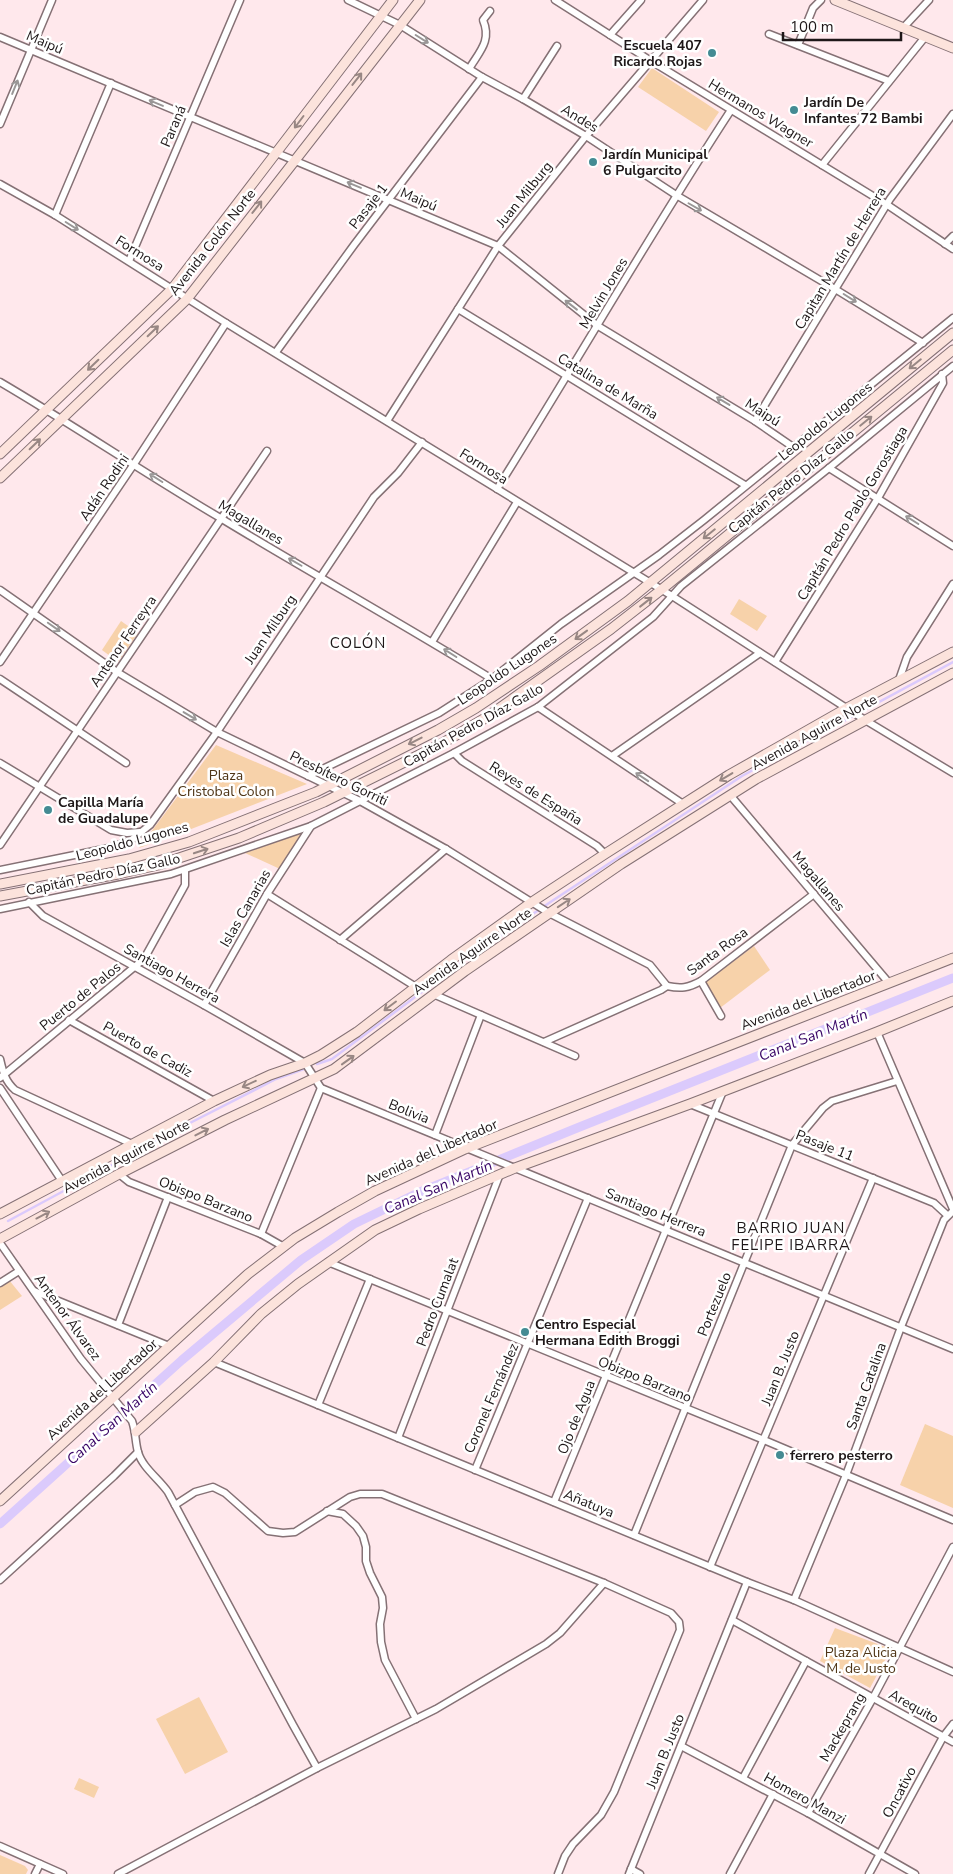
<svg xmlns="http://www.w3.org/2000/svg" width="953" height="1874" viewBox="0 0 953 1874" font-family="'Nunito Sans',sans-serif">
<rect width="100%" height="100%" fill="#ffe8ec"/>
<g fill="#f7d2aa">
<path d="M652,68L719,112L706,131L638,87Z"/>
<path d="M739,599L767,616L757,631L730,614Z"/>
<path d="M121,621L138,633L118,662L102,650Z"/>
<path d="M216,745L307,784L181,833L139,848Z"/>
<path d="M302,833L280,869L245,853Z"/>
<path d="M754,946L770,970L720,1008L706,982Z"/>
<path d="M9,1280L22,1296L0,1310V1286Z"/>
<path d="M925,1424L953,1436V1508L900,1485Z"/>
<path d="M835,1628L891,1649L870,1688L820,1661Z"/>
<path d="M199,1697L228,1752L185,1774L156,1719Z"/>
<path d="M79,1778L99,1787L94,1798L74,1789Z"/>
<path d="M0,1855L25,1866L28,1870L26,1874H0Z"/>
</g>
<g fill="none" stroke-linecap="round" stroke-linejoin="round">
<g stroke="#dbcafc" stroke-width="2.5">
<path d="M317,1064L332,1059L462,962L552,901L742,776L953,662"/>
<path d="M8,1221L186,1125L276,1079L304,1069"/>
</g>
<path stroke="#dbcafc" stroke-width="9" d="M0,1524L182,1360L301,1260L354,1224L420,1192L577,1128L953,978"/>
<defs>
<g id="street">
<path d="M348,0L400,25L482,77L523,99L586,136L676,195L835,289L923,343"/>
<path d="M555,0L651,61L886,204L953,249"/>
<path d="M903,28L929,0"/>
<path d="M769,34L889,81"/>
<path d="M610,35L641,0"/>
<path d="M0,37L498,246L598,326L755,421L793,447"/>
<path d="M798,45L813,8L821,0"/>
<path d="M469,69C479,52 492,41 483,20L490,11"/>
<path d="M523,99L557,46"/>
<path d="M0,124L52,0"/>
<path d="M822,165L925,37"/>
<path d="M0,184L55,215L226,323L672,596L865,720L953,773"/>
<path d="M55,215L111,83"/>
<path d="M945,244L953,236"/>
<path d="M129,261L240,0"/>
<path d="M458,309L745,485"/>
<path d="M276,352L354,245L482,77"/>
<path d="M0,382C75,426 147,475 222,519C311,573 403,624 492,679"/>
<path d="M387,421L498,246L586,136L703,0"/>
<path d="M755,421L890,199L953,114"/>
<path d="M829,468L953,546"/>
<path d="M497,489C576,363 650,234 731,110"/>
<path d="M0,590L117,672L217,732L360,801L446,849L549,913L650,965L667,986"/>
<path d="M432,642L517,502"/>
<path d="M0,662L134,464L226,323"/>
<path d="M775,662L878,498L943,383L942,374"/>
<path d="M0,679L126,763"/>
<path d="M899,680L907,657L953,584"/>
<path d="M538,707L683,804"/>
<path d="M454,753L462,761L597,846L605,854"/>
<path d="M612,756L760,653"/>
<path d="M0,763L111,830L127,833L140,832"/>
<path d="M308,776L439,713L492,679L561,624L659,555L704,520L953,318"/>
<path d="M730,795L889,983"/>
<path d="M0,845L267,451"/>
<path d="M0,870L109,848L130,841L150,825L217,732L374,497L398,473L422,442"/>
<path d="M267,894L416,987"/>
<path d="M29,902L43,916L204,1005L305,1063L321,1088L953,1349"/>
<path d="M0,909L171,874L311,826L454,753L538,707L653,617L681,586L829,468L953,366"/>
<path d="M340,940L446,849"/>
<path d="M701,981L721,1016"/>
<path d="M433,994L575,1056"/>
<path d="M204,1005L267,894L311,826"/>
<path d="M69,1020L214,1101"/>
<path d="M877,1032L953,1209"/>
<path d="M544,1042L661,990L667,986C681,989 688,988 701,981L814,894"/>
<path d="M0,1059C3,1072 5,1081 15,1090L132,1144"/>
<path d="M0,1078L144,959L185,885V870"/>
<path d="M0,1088L62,1181"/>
<path d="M690,1104L934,1203L947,1215"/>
<path d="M435,1135L481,1015"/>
<path d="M119,1174L129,1182L261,1234L284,1247"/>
<path d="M261,1234L321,1088"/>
<path d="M0,1243L81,1359L132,1421C136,1432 135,1441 138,1452C142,1467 159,1479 168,1492L293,1725L317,1768"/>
<path d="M328,1262L764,1440L953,1520"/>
<path d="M0,1283L19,1271"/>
<path d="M34,1291L169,1346"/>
<path d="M118,1325L168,1197"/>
<path d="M214,1362L747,1582L794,1600L953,1672"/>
<path d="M318,1405L370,1279"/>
<path d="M398,1438L500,1174"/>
<path d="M475,1470L588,1198"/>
<path d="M554,1502L723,1091"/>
<path d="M175,1505L195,1492L213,1487L225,1493L268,1531L283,1533L295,1532L350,1497L360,1494H382L604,1583L671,1613L679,1622L680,1630L614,1792L601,1815L573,1844L565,1856L558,1874"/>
<path d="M327,1511L343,1514L356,1526L363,1536L366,1547V1561L370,1573L382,1597L383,1608L380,1624L381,1642L385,1660L416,1719"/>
<path d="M634,1535L792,1145L823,1108L832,1101L897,1081"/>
<path d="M710,1567L873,1178"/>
<path d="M0,1580L114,1476L138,1452"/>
<path d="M794,1600L846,1475L901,1327L944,1220L953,1211"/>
<path d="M732,1620L953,1742"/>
<path d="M681,1746L808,1813L915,1874"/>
<path d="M743,1778L806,1661"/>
<path d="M808,1813L873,1698L953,1547"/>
<path d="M0,1846L63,1874"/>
<path d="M631,1869L640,1874"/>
<path d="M35,1874L40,1864"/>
<path d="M118,1874L317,1768L436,1709L546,1644L560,1633L604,1583"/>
<path d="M629,1874L747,1582"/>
<path d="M730,1874L773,1794"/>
<path d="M869,1874L943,1737L953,1724"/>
</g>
<g id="secondary">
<path d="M835,0L953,48"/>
<path d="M0,454L172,289L393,0"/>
<path d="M0,478L187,299L420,0"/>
<path d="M0,884L129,859L189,842L316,792L438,730L476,708L539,666L628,601L953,333"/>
<path d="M0,896L118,874L158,865L239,838L324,802L441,744L487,717L611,629L661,590L953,350"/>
<path d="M0,1214L214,1101L270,1075L305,1063L321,1055L357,1032L451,960L532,902L605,854L729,775L847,708L953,652"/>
<path d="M0,1239L119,1174L225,1120L334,1069L465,971L621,864L756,779L953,673"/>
<path d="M136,1432L214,1362L261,1314L298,1284L375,1230L419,1209L515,1168L690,1104L877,1032L953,1001"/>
<path d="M0,1501L248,1274L295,1238L338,1212L375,1191L465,1149L953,958"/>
</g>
</defs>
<use href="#street" stroke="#857175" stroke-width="9"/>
<use href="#secondary" stroke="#857175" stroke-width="11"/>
<use href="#street" stroke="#fff" stroke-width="6"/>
<use href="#secondary" stroke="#fce3dc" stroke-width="9"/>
</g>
<defs><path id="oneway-shaft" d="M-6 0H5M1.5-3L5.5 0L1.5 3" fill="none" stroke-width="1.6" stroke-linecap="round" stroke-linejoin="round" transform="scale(1.25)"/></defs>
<g stroke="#9a9797">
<use href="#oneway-shaft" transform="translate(422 39) rotate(32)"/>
<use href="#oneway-shaft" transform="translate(15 87) rotate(-68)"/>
<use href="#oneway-shaft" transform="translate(156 103) rotate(-157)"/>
<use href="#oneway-shaft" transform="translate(354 185) rotate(-157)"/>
<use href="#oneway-shaft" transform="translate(695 207) rotate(30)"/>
<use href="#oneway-shaft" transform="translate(72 226) rotate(32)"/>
<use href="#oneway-shaft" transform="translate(850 298) rotate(32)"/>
<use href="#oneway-shaft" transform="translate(571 305) rotate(-142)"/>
<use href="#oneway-shaft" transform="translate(723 401) rotate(-149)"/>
<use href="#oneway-shaft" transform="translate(156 478) rotate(-148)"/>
<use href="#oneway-shaft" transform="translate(912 520) rotate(-148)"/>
<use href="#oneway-shaft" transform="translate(295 562) rotate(-150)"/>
<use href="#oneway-shaft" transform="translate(54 627) rotate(35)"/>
<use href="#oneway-shaft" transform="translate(450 653) rotate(-148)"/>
<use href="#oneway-shaft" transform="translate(190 716) rotate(31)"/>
<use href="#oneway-shaft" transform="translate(642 777) rotate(-146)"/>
</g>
<g stroke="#988784">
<use href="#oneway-shaft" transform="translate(357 79) rotate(-52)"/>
<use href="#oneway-shaft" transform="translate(299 122) rotate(127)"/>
<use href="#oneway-shaft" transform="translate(257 207) rotate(-52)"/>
<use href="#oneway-shaft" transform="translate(153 331) rotate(-44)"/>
<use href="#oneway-shaft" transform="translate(915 364) rotate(141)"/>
<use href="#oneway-shaft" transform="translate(93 365) rotate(136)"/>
<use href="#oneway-shaft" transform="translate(866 421) rotate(-39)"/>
<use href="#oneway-shaft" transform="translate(35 444) rotate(-44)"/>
<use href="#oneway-shaft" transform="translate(709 534) rotate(141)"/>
<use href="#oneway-shaft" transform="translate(646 602) rotate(-38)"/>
<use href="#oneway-shaft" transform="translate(581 635) rotate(144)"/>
<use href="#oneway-shaft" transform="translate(415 741) rotate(153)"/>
<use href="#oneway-shaft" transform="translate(726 777) rotate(149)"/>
<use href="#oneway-shaft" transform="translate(201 851) rotate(-18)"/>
<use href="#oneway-shaft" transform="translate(564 903) rotate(-34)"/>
<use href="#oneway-shaft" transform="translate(390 1006) rotate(143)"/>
<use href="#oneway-shaft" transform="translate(348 1060) rotate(-36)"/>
<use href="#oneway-shaft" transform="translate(249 1084) rotate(155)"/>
<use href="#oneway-shaft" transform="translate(202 1132) rotate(-27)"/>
<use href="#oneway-shaft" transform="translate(43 1215) rotate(-28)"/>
</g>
<g fill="#448b93" stroke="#fff" stroke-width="2">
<circle cx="712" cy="53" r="5"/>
<circle cx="794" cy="110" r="5"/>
<circle cx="593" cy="162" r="5"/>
<circle cx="48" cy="810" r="5"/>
<circle cx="525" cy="1332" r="5"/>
<circle cx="780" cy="1455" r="5"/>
</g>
<g text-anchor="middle" stroke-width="5" stroke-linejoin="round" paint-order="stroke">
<g font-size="14" fill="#1e1718" stroke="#fff">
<text transform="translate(45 42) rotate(23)" y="5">Maipú</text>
<text transform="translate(761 113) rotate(31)" y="5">Hermanos Wagner</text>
<text transform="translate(580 118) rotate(31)" y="5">Andes</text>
<text transform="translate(173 126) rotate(-67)" y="5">Paraná</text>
<text transform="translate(524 194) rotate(-51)" y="5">Juan Milburg</text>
<text transform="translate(419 199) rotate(23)" y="5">Maipú</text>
<text transform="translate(368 206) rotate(-52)" y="5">Pasaje 1</text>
<text transform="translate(212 242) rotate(-52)" y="5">Avenida Colón Norte</text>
<text transform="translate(140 253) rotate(32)" y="5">Formosa</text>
<text transform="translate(840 258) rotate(-59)" y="5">Capitan Martín de Herrera</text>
<text transform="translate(603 293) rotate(-59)" y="5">Melvin Jones</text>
<text transform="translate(608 386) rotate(31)" y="5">Catalina de Marña</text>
<text transform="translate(763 412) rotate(33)" y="5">Maipú</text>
<text transform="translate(825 421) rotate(-39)" y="5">Leopoldo Lugones</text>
<text transform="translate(484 466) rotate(32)" y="5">Formosa</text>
<text transform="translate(791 481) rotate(-39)" y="5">Capitán Pedro Díaz Gallo</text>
<text transform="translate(104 487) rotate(-56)" y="5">Adán Rodini</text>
<text transform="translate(852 513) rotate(-59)" y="5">Capitán Pedro Pablo Gorostiaga</text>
<text transform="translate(251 522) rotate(31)" y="5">Magallanes</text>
<text transform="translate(270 629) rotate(-56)" y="5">Juan Milburg</text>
<text transform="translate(123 641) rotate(-56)" y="5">Antenor Ferreyra</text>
<text transform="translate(507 669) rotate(-34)" y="5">Leopoldo Lugones</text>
<text transform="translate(473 725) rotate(-29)" y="5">Capitán Pedro Díaz Gallo</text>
<text transform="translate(814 732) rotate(-29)" y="5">Avenida Aguirre Norte</text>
<text transform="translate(339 778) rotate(26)" y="5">Presbítero Gorriti</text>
<text transform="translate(536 793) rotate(32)" y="5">Reyes de España</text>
<text transform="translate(132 841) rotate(-15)" y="5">Leopoldo Lugones</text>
<text transform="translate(103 874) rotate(-12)" y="5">Capitán Pedro Díaz Gallo</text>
<text transform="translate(819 881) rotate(50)" y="5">Magallanes</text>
<text transform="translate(245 908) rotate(-60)" y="5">Islas Canarias</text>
<text transform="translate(472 951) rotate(-35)" y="5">Avenida Aguirre Norte</text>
<text transform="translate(717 951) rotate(-36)" y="5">Santa Rosa</text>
<text transform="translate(172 973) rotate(29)" y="5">Santiago Herrera</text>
<text transform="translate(80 996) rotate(-39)" y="5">Puerto de Palos</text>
<text transform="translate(808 1000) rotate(-21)" y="5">Avenida del Libertador</text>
<text transform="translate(148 1049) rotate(29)" y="5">Puerto de Cadiz</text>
<text transform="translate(409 1111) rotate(22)" y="5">Bolivia</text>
<text transform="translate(825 1145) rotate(22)" y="5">Pasaje 11</text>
<text transform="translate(431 1152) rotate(-24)" y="5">Avenida del Libertador</text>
<text transform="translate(126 1156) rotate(-28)" y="5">Avenida Aguirre Norte</text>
<text transform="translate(206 1199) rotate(22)" y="5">Obispo Barzano</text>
<text transform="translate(656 1212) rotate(22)" y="5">Santiago Herrera</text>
<text transform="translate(437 1302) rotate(-69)" y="5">Pedro Cumalat</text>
<text transform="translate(714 1304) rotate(-68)" y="5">Portezuelo</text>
<text transform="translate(68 1317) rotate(54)" y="5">Antenor Álvarez</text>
<text transform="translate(780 1368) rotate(-68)" y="5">Juan B. Justo</text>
<text transform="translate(645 1379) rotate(22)" y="5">Obizpo Barzano</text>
<text transform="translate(866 1386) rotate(-70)" y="5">Santa Catalina</text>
<text transform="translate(102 1389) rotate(-42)" y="5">Avenida del Libertador</text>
<text transform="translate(491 1398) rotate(-67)" y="5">Coronel Fernández</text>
<text transform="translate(576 1417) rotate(-68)" y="5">Ojo de Agua</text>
<text transform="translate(589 1503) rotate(22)" y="5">Añatuya</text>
<text transform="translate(914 1706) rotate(29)" y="5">Arequito</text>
<text transform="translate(842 1727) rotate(-60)" y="5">Mackeprang</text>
<text transform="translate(665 1751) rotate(-68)" y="5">Juan B. Justo</text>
<text transform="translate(899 1792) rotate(-62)" y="5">Oncativo</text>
<text transform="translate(805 1798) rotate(29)" y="5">Homero Manzi</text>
</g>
<g font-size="14" font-weight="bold" fill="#1e1718" stroke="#fff" text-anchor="start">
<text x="702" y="50" text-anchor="end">Escuela 407<tspan x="702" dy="16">Ricardo Rojas</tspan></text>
<text x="804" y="107">Jardín De<tspan x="804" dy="16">Infantes 72 Bambi</tspan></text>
<text x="603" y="159">Jardín Municipal<tspan x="603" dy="16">6 Pulgarcito</tspan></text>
<text x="58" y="807">Capilla María<tspan x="58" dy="16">de Guadalupe</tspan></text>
<text x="535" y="1329">Centro Especial<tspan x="535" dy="16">Hermana Edith Broggi</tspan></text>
<text x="790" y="1460">ferrero pesterro</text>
</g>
<g font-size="14" fill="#4f3516" stroke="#fff">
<text x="226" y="780">Plaza<tspan x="226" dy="16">Cristobal Colon</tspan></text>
<text x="861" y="1657">Plaza Alicia<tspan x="861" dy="16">M. de Justo</tspan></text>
</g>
<g font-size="15" letter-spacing="1" fill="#1e1718" stroke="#fff">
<text x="358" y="648">COLÓN</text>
<text x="791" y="1233">BARRIO JUAN<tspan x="791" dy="17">FELIPE IBARRA</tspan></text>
</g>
<g font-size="15" font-style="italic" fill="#380566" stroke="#fff">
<text transform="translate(813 1035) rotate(-22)" y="5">Canal San Martín</text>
<text transform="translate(438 1187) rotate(-23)" y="5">Canal San Martín</text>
<text transform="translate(112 1423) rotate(-42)" y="5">Canal San Martín</text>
</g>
</g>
<path d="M783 32v8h118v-8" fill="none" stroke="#1e1718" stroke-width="2.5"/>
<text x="790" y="32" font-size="15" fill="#1e1718" stroke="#ffffff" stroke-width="4" paint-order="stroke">100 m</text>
</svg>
